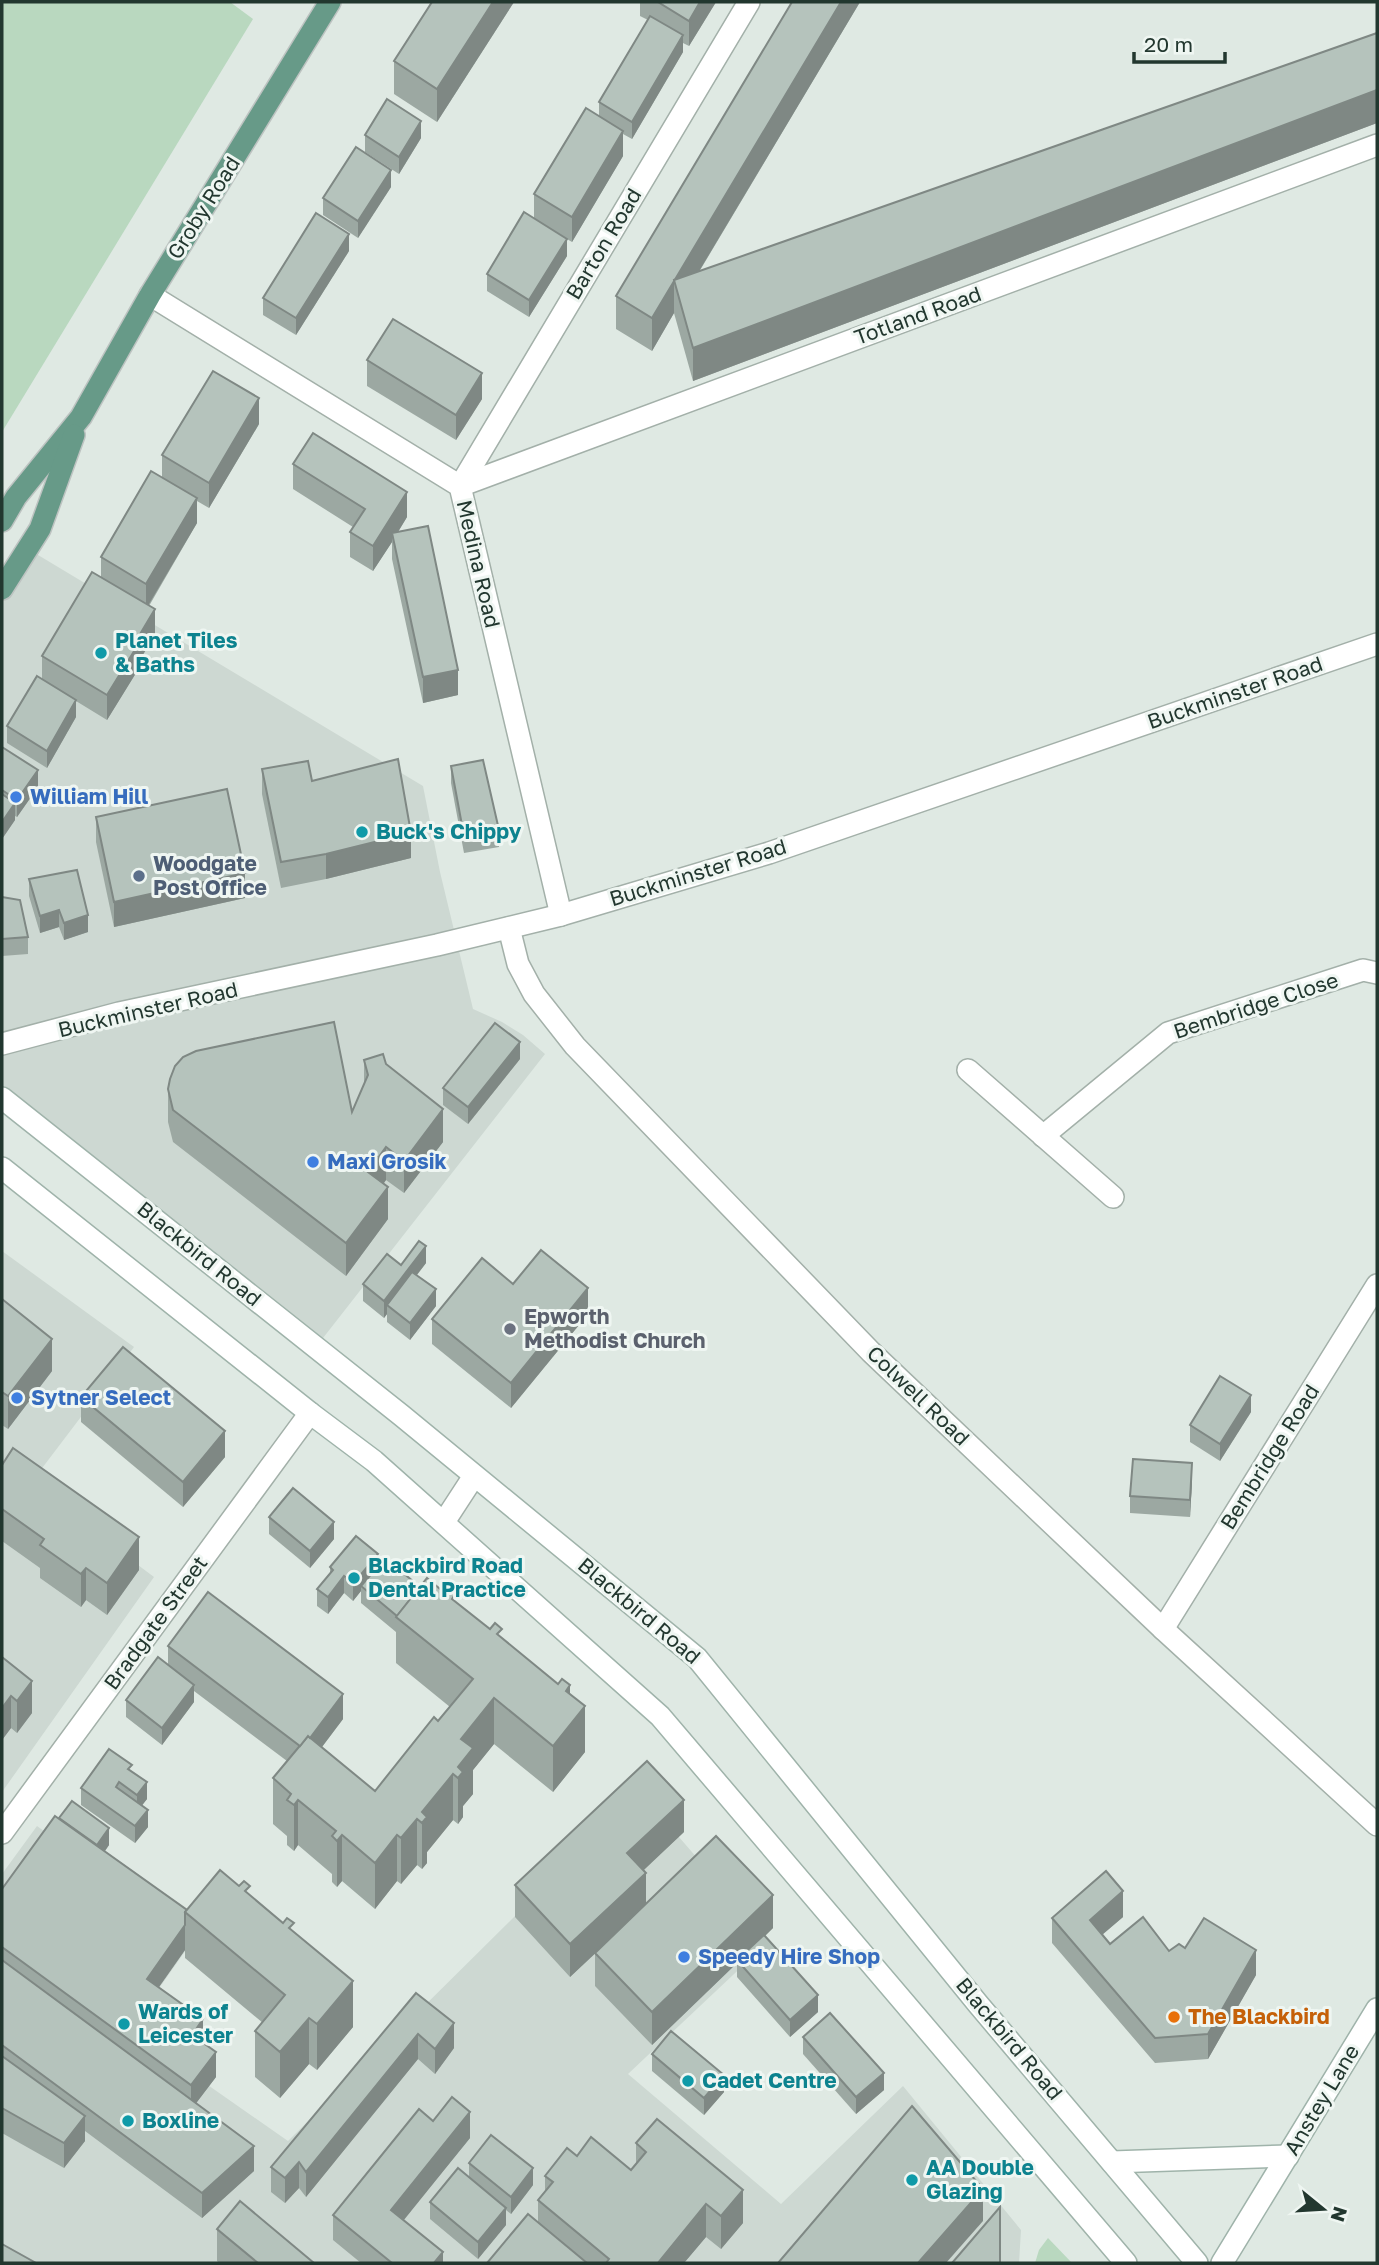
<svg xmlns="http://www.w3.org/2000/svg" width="1379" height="2265" viewBox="0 0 1379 2265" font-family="'Golos Text',sans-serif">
<rect width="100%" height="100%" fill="#dfe9e3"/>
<g fill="#cdd8d2">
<path d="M28,549L423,786L440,872L473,1009L502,1022L523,1035L545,1054L316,1347L2,1098V589Z"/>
<path d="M2,1251L134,1347L30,1484L154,1577L2,1792Z"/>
<path d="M640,1792L769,1941L628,2074L781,2204L903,2086L1021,2230L1019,2263H2V1874L37,1826L193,1940L148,2004L204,2043L185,2069L288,2141Z"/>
</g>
<g fill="#b9d8bf">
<path d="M2,2H230L253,19L2,432Z"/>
<path d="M1048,2238L1072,2263H1035L1039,2250Z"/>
</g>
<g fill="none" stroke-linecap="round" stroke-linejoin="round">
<defs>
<g id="minor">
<path d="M150,295L460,486L561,915"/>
<path d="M460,486L1377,145"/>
<path d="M460,486L749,2"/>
<path d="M509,928L518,964L534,994L575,1046L871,1352L1163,1629L1377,1825"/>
<path d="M2,1044L119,1013L437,945L561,915L769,853L1377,644"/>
<path d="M968,1070L1113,1197"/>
<path d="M1043,1136L1168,1033L1363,970L1377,973"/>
<path d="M1163,1629L1377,1285"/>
<path d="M2,1833L310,1413"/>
</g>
<path id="tertiary" d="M444,1522L474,1476"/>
<g id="secondary">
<path d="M2,1098L401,1415L697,1658L978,2004L1197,2263"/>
<path d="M2,1168L310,1413L374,1461L660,1716L1126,2263"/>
<path d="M1112,2162L1288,2156"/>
<path d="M1222,2263L1377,2009"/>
</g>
<g id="primary">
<path d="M2,521L16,497L81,417L150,295L330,2"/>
<path d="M2,589L40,529L74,435"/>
</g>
</defs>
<use href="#minor" stroke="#a3b0a9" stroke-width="24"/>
<use href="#tertiary" stroke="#a3b0a9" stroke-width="24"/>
<use href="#secondary" stroke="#9fb3aa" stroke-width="24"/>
<use href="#primary" stroke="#bdc3c1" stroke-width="24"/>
<use href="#minor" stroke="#fff" stroke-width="21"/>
<use href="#tertiary" stroke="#fff" stroke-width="21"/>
<use href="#secondary" stroke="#fff" stroke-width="21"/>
<use href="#primary" stroke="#679a88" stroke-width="21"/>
</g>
<g fill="#9ca8a2">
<path d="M514,2L437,122L394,94V61Z"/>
<path d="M640,2H716L689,46L683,43V52L632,139L623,134V156L572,242L567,239V256L529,317L487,291V274L534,218V194L599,116V102L648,20L640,16Z"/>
<path d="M860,2L699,272L1377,33V123L693,381L674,313L652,351L616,329V296Z"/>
<path d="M365,135L421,138L399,174L365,152Z"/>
<path d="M391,187L358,238L323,215V198Z"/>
<path d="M349,251L296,335L263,315V298Z"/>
<path d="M367,360L482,399L456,440L367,386Z"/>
<path d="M259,424L209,508L197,501V523L149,606L155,635L136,666V673L107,720L76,701V717L47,768L7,743V726L42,679V656L101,577V557L162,477V455Z"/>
<path d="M293,464L407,517L398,532L458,695L423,703L392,559V542L373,571L350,557V532L353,527L293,489Z"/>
<path d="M2,747L38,787L17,817L15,816V820L2,839Z"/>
<path d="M451,766L499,830V847L464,853L451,783Z"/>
<path d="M262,769L312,781L411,858L326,879L281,888L262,794Z"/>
<path d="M96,817L245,898L114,927L96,842Z"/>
<path d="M29,879L88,932L64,940L59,927L40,933L29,896Z"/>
<path d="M2,897L28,937V954L2,956Z"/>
<path d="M520,1059L468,1124L443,1105V1088Z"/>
<path d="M364,1060L386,1064L443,1142L404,1193L386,1180L384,1183L388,1219L346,1276L173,1142L168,1122V1089L352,1112L364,1084Z"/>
<path d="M426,1263L417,1275L436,1306L410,1340L387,1322V1314L384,1318L363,1301V1284L401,1265Z"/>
<path d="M513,1284L588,1314L511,1408L432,1344V1319Z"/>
<path d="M2,1299L52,1371L8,1429L2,1425Z"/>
<path d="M81,1397L225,1457L183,1507L81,1422Z"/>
<path d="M1251,1412L1220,1461L1190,1442V1425Z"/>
<path d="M2,1465L139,1570L107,1615L86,1600L81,1607L40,1578V1568L2,1541Z"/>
<path d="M1192,1480L1190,1517L1130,1513V1496Z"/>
<path d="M269,1517L334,1539L310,1568L269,1534Z"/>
<path d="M378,1566L420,1587L456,1602L570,1694L585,1752L553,1792L494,1744L473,1770V1794L463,1806V1817L458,1824L453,1820L427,1852V1863L422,1869L417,1865L401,1884L397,1881L375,1909L342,1881L337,1887L332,1882V1874L298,1845L294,1851L287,1845V1836L273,1824V1778L287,1761L194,1691V1702L162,1745L126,1717V1700L168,1665V1646L343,1719L322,1747L375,1791L450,1707L396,1663V1632L361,1603V1591L353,1601L344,1593L328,1614L317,1606V1589L330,1573V1567Z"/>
<path d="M2,1657L32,1713L17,1733L11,1728L2,1740Z"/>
<path d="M132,1772L147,1799L142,1805L148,1827L135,1843L81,1805V1788Z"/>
<path d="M59,1818L109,1845L105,1851L187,1910L250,1895L294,1932L353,2027L317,2070L309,2064L280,2098L255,2077V2031L263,2023L185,1958V1950L159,1987L203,2042L216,2077L196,2103L254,2171L202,2218L85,2131V2141L64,2168L2,2133V1889Z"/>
<path d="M684,1832L643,1870L646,1904L773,1928L765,1936L818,2012L790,2037L737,1977V1963L652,2045L595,1986V1953L570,1977L515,1917V1885Z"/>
<path d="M1123,1917L1102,1935L1110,1944L1169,1951L1185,1948L1256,1975L1208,2059L1155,2063L1052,1943V1918Z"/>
<path d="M416,1993L454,2048L435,2074L418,2059L306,2197L299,2188L285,2203L271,2192V2167Z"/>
<path d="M803,2037L884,2090L856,2114L803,2054Z"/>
<path d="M652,2054L724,2092L704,2115L652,2071Z"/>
<path d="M433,2121L470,2138L403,2220L443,2263H361L333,2240V2215Z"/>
<path d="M636,2143L743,2223L721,2249L706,2237L684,2263H487L538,2222V2200L545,2192V2176L577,2156L631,2170L636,2165Z"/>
<path d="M469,2163L533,2185L511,2214L506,2210V2225L478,2259L430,2219V2202L469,2177Z"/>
<path d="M217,2229L314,2263H219L217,2261Z"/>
</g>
<g fill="#7f8884">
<path d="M493,2H514L437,122V89Z"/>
<path d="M700,2H716L689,46V21Z"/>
<path d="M841,2H860L680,303L674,281Z"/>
<path d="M683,35V52L632,139V122Z"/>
<path d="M1377,90V123L693,381V348Z"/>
<path d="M421,121V138L399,174V157Z"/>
<path d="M623,131V156L572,242V217Z"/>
<path d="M391,170V187L358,238V221Z"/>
<path d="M349,234V251L296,335V318Z"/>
<path d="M567,239V256L529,317V300Z"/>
<path d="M674,281V313L652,351V318Z"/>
<path d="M482,373V399L456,440V415Z"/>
<path d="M259,398V424L209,508V483Z"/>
<path d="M407,492V517L393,540L392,533V542L373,571V546Z"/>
<path d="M197,498V523L146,609V584Z"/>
<path d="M155,609V635L136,666V673L107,720V695L133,646Z"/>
<path d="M458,670V695L423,703V677Z"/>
<path d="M76,700V717L47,768V751Z"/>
<path d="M38,770V787L17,817V800Z"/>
<path d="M15,803V820L2,839V822Z"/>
<path d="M411,833V858L326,879V854Z"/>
<path d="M245,873V898L114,927V902Z"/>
<path d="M59,910V927L40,933V916Z"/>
<path d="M88,915V932L64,940V923Z"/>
<path d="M520,1042V1059L468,1124V1107Z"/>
<path d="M443,1109V1142L404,1193V1161Z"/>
<path d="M386,1147V1180L368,1204V1172Z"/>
<path d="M388,1187V1219L346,1276V1243Z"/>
<path d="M426,1246V1263L391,1308L387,1305V1314L384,1318V1301Z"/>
<path d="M588,1288V1314L511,1408V1383Z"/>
<path d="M436,1289V1306L410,1340V1323Z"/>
<path d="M52,1339V1371L8,1429V1396Z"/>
<path d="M1251,1395V1412L1220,1461V1444Z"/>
<path d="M225,1431V1457L183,1507V1482Z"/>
<path d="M1192,1463V1480L1190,1517V1500Z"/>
<path d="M334,1522V1539L310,1568V1551Z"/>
<path d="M139,1537V1570L107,1615V1583Z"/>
<path d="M378,1554V1571L361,1586V1591L353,1601V1584Z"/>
<path d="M86,1568V1600L81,1607V1574Z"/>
<path d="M344,1576V1593L328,1614V1597Z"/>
<path d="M32,1681V1713L17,1733V1701Z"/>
<path d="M194,1685V1702L162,1745V1728Z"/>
<path d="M570,1685V1725L585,1706V1752L553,1792V1746L566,1691Z"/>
<path d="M343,1694V1719L303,1772V1747Z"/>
<path d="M11,1696V1728L2,1740V1708Z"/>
<path d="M494,1698V1744L473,1770V1794L463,1806V1817L458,1824V1767L461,1739Z"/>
<path d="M453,1774V1820L427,1852V1863L422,1869V1812Z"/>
<path d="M147,1782V1799L137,1812V1795Z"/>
<path d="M298,1800V1845L294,1851V1805Z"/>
<path d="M684,1800V1832L627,1886V1853Z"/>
<path d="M148,1810V1827L135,1843V1826Z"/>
<path d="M417,1819V1865L401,1884V1838Z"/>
<path d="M109,1828V1845L97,1862V1845Z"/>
<path d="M342,1835V1881L337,1887V1841Z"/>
<path d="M397,1835V1881L375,1909V1863Z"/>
<path d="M646,1873V1906L570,1977V1944Z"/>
<path d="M1123,1891V1917L1090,1945V1920Z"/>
<path d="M773,1895V1928L738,1962L737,1960V1963L652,2045V2012Z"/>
<path d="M185,1925V1950L147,2004V1979Z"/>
<path d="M1256,1950V1975L1208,2059V2034Z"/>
<path d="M353,1981V2027L317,2070V2024Z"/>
<path d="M818,1995V2012L790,2037V2020Z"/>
<path d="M309,2018V2064L280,2098V2052Z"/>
<path d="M203,2019V2044L192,2035Z"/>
<path d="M454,2023V2048L435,2074V2049Z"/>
<path d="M418,2034V2059L306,2197V2172Z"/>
<path d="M216,2052V2077L191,2110V2085Z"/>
<path d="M884,2073V2090L856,2114V2097Z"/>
<path d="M724,2075V2092L704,2115V2098Z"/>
<path d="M470,2112V2138L391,2236V2210Z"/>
<path d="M85,2116V2141L64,2168V2143Z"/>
<path d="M254,2146V2171L202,2218V2193Z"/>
<path d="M299,2162V2188L285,2203V2178Z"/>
<path d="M533,2168V2185L511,2214V2197Z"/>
<path d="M983,2189V2221L946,2263H918Z"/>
<path d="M743,2190V2223L721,2249V2216Z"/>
<path d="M706,2204V2237L684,2263H658Z"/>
<path d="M506,2208V2225L478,2259V2242Z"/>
<path d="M443,2252V2263H434Z"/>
</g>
<g fill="#b5c3bc" stroke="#7f8884" stroke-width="2">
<path d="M432,2H493L437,89L394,61Z"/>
<path d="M658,2H700L689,21Z"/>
<path d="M792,2H841L652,318L616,296Z"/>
<path d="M650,16L683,35L632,122L599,102Z"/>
<path d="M1377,33V90L693,348L674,280Z"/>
<path d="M387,99L421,121L399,157L365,135Z"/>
<path d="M586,108L623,131L572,217L534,194Z"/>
<path d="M356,147L391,170L358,221L323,198Z"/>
<path d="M524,212L567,239L529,300L487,274Z"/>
<path d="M316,213L349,234L296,318L263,298Z"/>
<path d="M393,319L482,373L456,415L367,360Z"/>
<path d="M213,371L259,398L209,483L162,455Z"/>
<path d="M313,433L407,492L373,546L350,532L365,509L293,464Z"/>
<path d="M151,471L197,498L146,584L101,557Z"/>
<path d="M428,526L458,670L423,677L392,533Z"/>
<path d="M92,572L155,609L133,646L136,648L107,695L42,656Z"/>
<path d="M37,676L76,700L47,751L7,726Z"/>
<path d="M2,747L38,770L17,800L2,790Z"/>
<path d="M398,759L411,833L326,854L281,862L262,769L308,761L312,781Z"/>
<path d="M483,760L499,830L464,836L451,766Z"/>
<path d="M227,789L245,873L114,902L96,817Z"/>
<path d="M2,794L15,803L2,822Z"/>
<path d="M77,870L88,915L64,923L59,910L40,916L29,879Z"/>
<path d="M2,897L20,900L28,937L2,939Z"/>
<path d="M334,1022L352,1112L368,1075L364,1060L383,1054L386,1064L443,1109L404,1161L386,1147L368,1172L388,1187L346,1243L173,1110L168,1089L170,1079L175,1066L183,1057L196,1051Z"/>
<path d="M495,1023L520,1042L468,1107L443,1088Z"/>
<path d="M419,1241L426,1246L384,1301L363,1284L387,1254L401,1265Z"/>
<path d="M541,1250L588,1288L511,1383L432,1319L482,1258L513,1284Z"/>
<path d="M412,1272L436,1289L410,1323L387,1305Z"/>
<path d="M2,1299L52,1339L8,1396L2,1392Z"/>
<path d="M123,1347L225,1431L183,1482L81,1397Z"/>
<path d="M1220,1376L1251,1395L1220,1444L1190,1425Z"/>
<path d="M13,1448L139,1537L107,1583L86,1568L81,1574L40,1545L44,1539L2,1509V1465Z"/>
<path d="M1133,1459L1192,1463L1190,1500L1130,1496Z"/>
<path d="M293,1488L334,1522L310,1551L269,1517Z"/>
<path d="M356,1536L378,1554L353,1584L344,1576L328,1597L317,1589L333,1570L330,1567Z"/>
<path d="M385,1558L420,1587L397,1616L361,1586Z"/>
<path d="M427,1578L446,1594L450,1588L456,1593L452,1599L490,1629L495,1623L502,1629L497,1634L558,1684L562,1679L570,1685L566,1691L585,1706L553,1746L494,1698L461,1739L473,1748L458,1767L463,1772L458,1778L453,1774L422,1812L427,1817L422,1823L417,1819L401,1838L397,1835L375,1863L342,1835L337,1841L332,1836L336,1831L298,1800L294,1805L287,1800L291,1794L273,1778L308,1736L375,1791L434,1717L438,1721L473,1679L396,1617Z"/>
<path d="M208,1592L343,1694L310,1738L308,1736L300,1746L168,1646Z"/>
<path d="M2,1657L32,1681L17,1701L11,1696L2,1708Z"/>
<path d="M158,1657L194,1685L162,1728L126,1700Z"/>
<path d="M109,1749L132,1765L128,1769L147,1782L137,1795L119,1782L116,1787L148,1810L135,1826L81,1788Z"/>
<path d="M647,1761L684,1800L627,1853L646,1873L570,1944L515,1885Z"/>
<path d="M72,1801L109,1828L97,1845L59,1818Z"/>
<path d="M55,1816L187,1910L185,1912V1925L147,1979L203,2019L192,2035L216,2052L191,2085L2,1947V1889Z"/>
<path d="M716,1836L773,1895L652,2012L595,1953Z"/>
<path d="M220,1870L239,1886L244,1881L250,1886L245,1891L283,1923L287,1918L294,1923L289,1928L353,1981L317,2024L309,2018L280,2052L255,2031L285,1995L185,1912Z"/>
<path d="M1106,1871L1123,1891L1090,1920L1110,1944L1143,1917L1169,1951L1179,1944L1185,1948L1204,1918L1256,1950L1208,2034L1155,2038L1052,1918Z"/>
<path d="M764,1935L818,1995L790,2020L737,1960Z"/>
<path d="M2,1960L254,2146L202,2193L2,2045Z"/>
<path d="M416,1993L454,2023L435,2049L418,2034L306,2172L299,2162L285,2178L271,2167Z"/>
<path d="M830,2013L884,2073L856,2097L803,2037Z"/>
<path d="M671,2031L724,2075L704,2098L652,2054Z"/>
<path d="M2,2056L85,2116L64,2143L2,2108Z"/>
<path d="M452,2097L470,2112L391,2210L443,2252L434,2263H392L333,2215L419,2109L433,2121Z"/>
<path d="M912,2106L983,2189L918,2263H778Z"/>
<path d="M657,2119L743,2190L721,2216L706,2204L658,2263H606L609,2259L538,2200L553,2182L545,2176L567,2148L577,2156L591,2137L631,2170L646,2152L636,2143Z"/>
<path d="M491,2135L533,2168L511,2197L469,2163Z"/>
<path d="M458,2168L506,2208L478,2242L430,2202Z"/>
<path d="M240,2201L314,2263H258L217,2229Z"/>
<path d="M1000,2207V2263H952Z"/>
<path d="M528,2214L587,2263H487Z"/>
<path d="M2,2244L36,2263H2Z"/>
</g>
<g fill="#0f9aa8" stroke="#eff6f2" stroke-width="2.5">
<circle cx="101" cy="653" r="7"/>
<circle cx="362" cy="832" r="7"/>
<circle cx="354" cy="1578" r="7"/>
<circle cx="124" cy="2024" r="7"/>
<circle cx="688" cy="2081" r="7"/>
<circle cx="128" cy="2121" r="7"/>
<circle cx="912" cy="2180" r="7"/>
</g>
<g fill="#3f7fe0" stroke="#eff6f2" stroke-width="2.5">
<circle cx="16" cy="797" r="7"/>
<circle cx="313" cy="1162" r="7"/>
<circle cx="17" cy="1398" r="7"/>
<circle cx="684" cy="1957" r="7"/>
</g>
<circle fill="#5c6f8a" stroke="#eff6f2" stroke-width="2.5" cx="139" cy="876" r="7"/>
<circle fill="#6b7280" stroke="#eff6f2" stroke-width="2.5" cx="510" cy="1329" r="7"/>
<circle fill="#e8710a" stroke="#eff6f2" stroke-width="2.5" cx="1174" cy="2017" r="7"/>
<g text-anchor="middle" stroke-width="6" stroke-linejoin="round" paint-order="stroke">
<g font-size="21" fill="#22372f" stroke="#eff6f2">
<text transform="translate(204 208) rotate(-58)" y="7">Groby Road</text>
<text transform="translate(604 244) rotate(-59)" y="7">Barton Road</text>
<text transform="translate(918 316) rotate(-20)" y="7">Totland Road</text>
<text transform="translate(478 564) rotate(77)" y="7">Medina Road</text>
<text transform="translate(1235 693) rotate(-19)" y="7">Buckminster Road</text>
<text transform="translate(698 873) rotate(-17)" y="7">Buckminster Road</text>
<text transform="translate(1256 1006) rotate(-18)" y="7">Bembridge Close</text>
<text transform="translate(148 1010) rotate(-13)" y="7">Buckminster Road</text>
<text transform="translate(199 1254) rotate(39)" y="7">Blackbird Road</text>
<text transform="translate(918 1396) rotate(44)" y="7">Colwell Road</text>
<text transform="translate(1270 1457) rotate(-58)" y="7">Bembridge Road</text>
<text transform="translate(639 1611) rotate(40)" y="7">Blackbird Road</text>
<text transform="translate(156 1623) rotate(-54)" y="7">Bradgate Street</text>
<text transform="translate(1009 2039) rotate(50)" y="7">Blackbird Road</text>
<text transform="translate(1322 2100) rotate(-59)" y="7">Anstey Lane</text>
</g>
<g font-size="21" font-weight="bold" fill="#0d838f" stroke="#eff6f2" text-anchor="start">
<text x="115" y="648">Planet Tiles<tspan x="115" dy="24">&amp; Baths</tspan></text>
<text x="376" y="839">Buck's Chippy</text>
<text x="368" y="1573">Blackbird Road<tspan x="368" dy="24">Dental Practice</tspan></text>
<text x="138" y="2019">Wards of<tspan x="138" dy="24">Leicester</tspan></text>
<text x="702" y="2088">Cadet Centre</text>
<text x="142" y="2128">Boxline</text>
<text x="926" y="2175">AA Double<tspan x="926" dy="24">Glazing</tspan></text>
</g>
<g font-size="21" font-weight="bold" fill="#366cbe" stroke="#eff6f2" text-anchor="start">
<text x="30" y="804">William Hill</text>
<text x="327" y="1169">Maxi Grosik</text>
<text x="31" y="1405">Sytner Select</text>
<text x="698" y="1964">Speedy Hire Shop</text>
</g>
<g font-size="21" font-weight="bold" fill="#4e5e75" stroke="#eff6f2" text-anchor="start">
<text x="153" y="871">Woodgate<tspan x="153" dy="24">Post Office</tspan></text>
</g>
<g font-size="21" font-weight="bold" fill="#5b616d" stroke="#eff6f2" text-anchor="start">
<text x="524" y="1324">Epworth<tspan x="524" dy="24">Methodist Church</tspan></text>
</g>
<g font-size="21" font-weight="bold" fill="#c56008" stroke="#eff6f2" text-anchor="start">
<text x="1188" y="2024">The Blackbird</text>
</g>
</g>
<rect width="1379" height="2265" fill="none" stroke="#22372f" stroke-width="7"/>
<g transform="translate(1323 2209) rotate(108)" stroke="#eff6f2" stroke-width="5" paint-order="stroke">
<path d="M0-5L12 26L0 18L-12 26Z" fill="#22372f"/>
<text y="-10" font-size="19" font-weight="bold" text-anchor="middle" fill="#22372f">N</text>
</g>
<path d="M1134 52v10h91v-10" fill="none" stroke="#22372f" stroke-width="3.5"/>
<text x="1144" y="52" font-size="21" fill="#22372f" stroke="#eff6f2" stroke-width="5" paint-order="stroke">20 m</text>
</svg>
